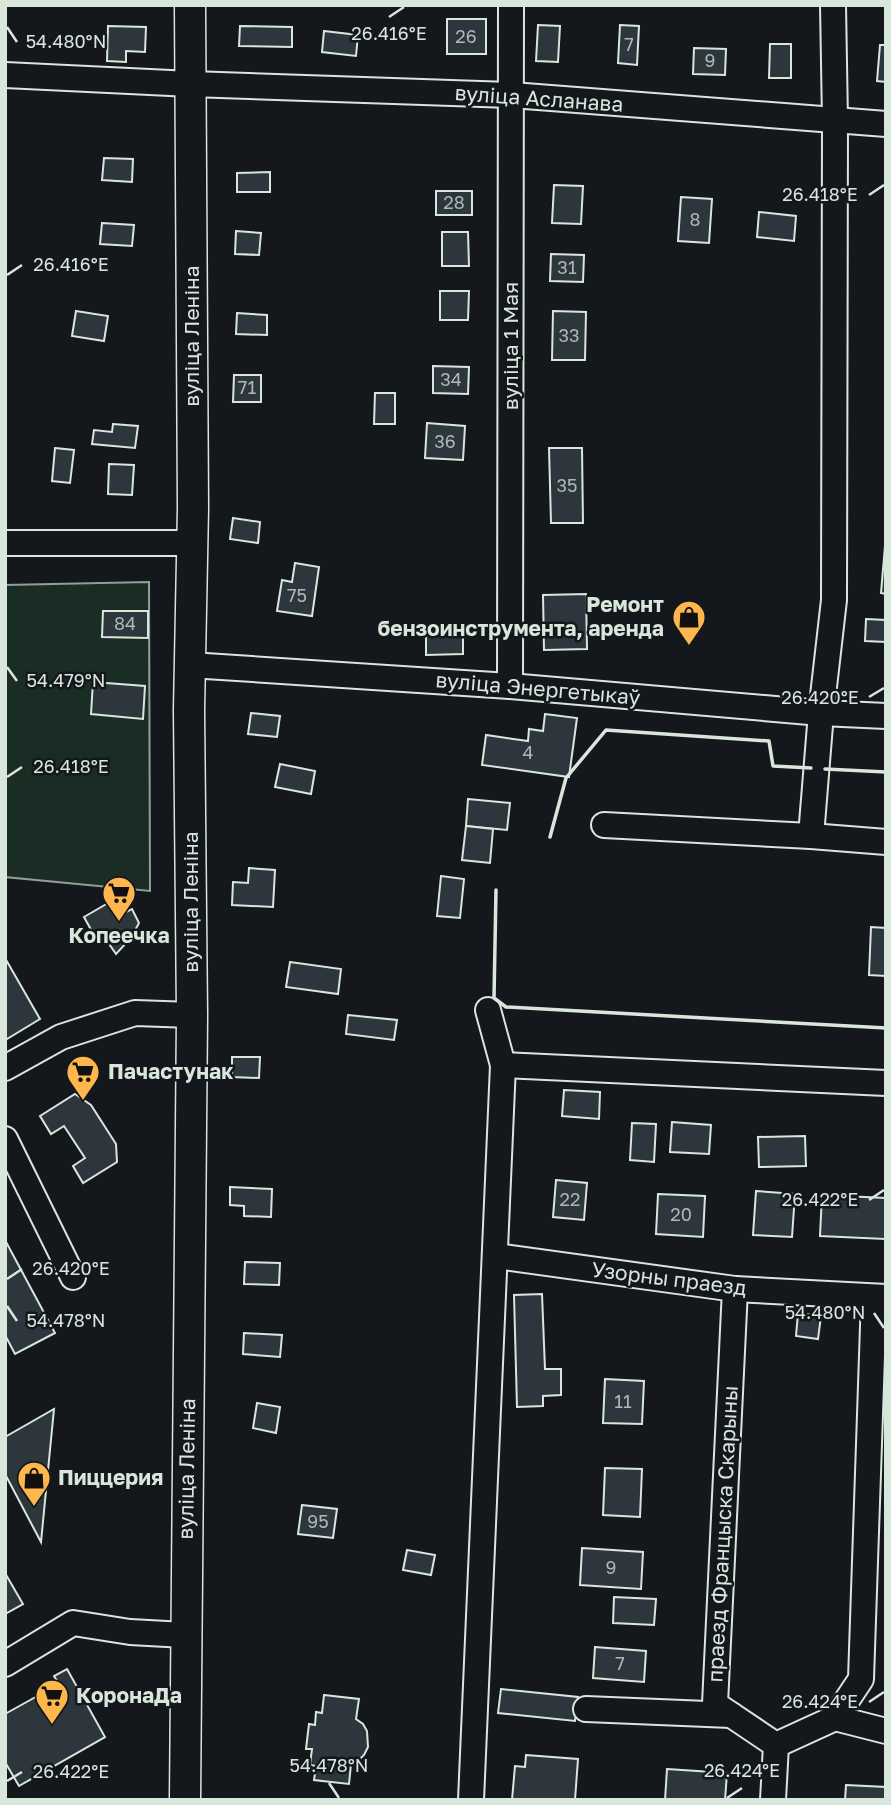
<svg xmlns="http://www.w3.org/2000/svg" width="891" height="1805" viewBox="0 0 891 1805" font-family="'Golos Text',sans-serif">
<rect width="100%" height="100%" fill="#14181c"/>
<path fill="#1a2d24" stroke="#939e99" stroke-width="2" d="M149,582L150,891L5,877V585Z"/>
<g fill="#2c363c" stroke="#d8e6dc" stroke-width="2">
<rect x="447" y="19" width="39" height="35"/>
<path d="M538,25L560,26L558,62L536,61Z"/>
<path d="M620,25L639,26L637,65L618,63Z"/>
<path d="M108,26L146,27L145,52L126,51V62L107,61Z"/>
<path d="M240,26L292,27V47L239,46Z"/>
<path d="M324,31L358,35L356,56L322,52Z"/>
<path d="M770,44H791V78H769Z"/>
<path d="M880,45H886V82L877,81Z"/>
<path d="M694,48L726,49L725,75L693,74Z"/>
<path d="M104,158L133,159L132,182L102,180Z"/>
<path d="M270,172V192H237V173Z"/>
<path d="M554,185L583,186L581,224L552,223Z"/>
<rect x="436" y="191" width="36" height="24"/>
<path d="M681,197L712,199L709,243L678,241Z"/>
<path d="M759,212L796,216L794,241L757,237Z"/>
<path d="M102,223L134,225L132,246L100,244Z"/>
<path d="M236,231L261,233L259,255L235,254Z"/>
<path d="M442,232H468L469,266H442Z"/>
<path d="M551,254L584,255L583,282L550,281Z"/>
<path d="M440,291H469L468,320H440Z"/>
<path d="M76,311L108,316L104,341L72,336Z"/>
<path d="M553,311L586,312L585,360H552Z"/>
<path d="M237,313L267,315V335L236,334Z"/>
<path d="M433,366L469,367L468,394L433,393Z"/>
<path d="M234,375H261V402H233Z"/>
<path d="M375,393H395V424H374Z"/>
<path d="M427,423L465,426L463,460L425,458Z"/>
<path d="M113,424L138,426L135,448L92,444L94,430L112,432Z"/>
<path d="M55,448L74,450L70,483L52,481Z"/>
<path d="M549,448H582L583,523H551Z"/>
<path d="M109,464L134,465L132,495L108,494Z"/>
<path d="M233,518L260,522L258,543L230,539Z"/>
<path d="M886,534V594L881,593Z"/>
<path d="M295,563L319,567L312,616L277,611L282,580L292,582Z"/>
<path d="M586,594L587,649L544,650L543,595Z"/>
<path d="M103,611H148V638L102,637Z"/>
<path d="M866,619L886,620V642L865,641Z"/>
<path d="M426,625H463V654L426,655Z"/>
<path d="M93,682L145,686L143,719L91,714Z"/>
<path d="M251,713L280,716L277,737L248,734Z"/>
<path d="M545,714L577,718L569,777L482,765L486,735L528,741L529,729L543,731Z"/>
<path d="M280,764L315,771L311,794L275,787Z"/>
<path d="M468,799L510,803L507,830L466,826Z"/>
<path d="M466,826L493,829L490,863L462,860Z"/>
<path d="M249,868L275,870L273,907L232,905L233,882L248,883Z"/>
<path d="M441,876L464,879L460,918L437,916Z"/>
<path d="M115,899L124,913L132,909L139,923L131,938L116,954L100,931L94,935L84,917Z"/>
<path d="M871,927L886,928V976L869,975Z"/>
<path d="M5,958L40,1019L7,1039L5,1037Z"/>
<path d="M290,962L341,969L338,994L286,987Z"/>
<path d="M348,1015L397,1020L394,1040L346,1034Z"/>
<path d="M232,1057H260L259,1078L232,1077Z"/>
<path d="M564,1090L600,1092L599,1119L562,1116Z"/>
<path d="M75,1094L91,1105L116,1144L117,1162L83,1183L73,1166L85,1158L64,1126L51,1134L40,1116Z"/>
<path d="M672,1122L711,1125L709,1154L670,1152Z"/>
<path d="M632,1123L656,1124L654,1162L630,1160Z"/>
<path d="M805,1136L806,1166L759,1167L758,1137Z"/>
<path d="M556,1180L587,1183L584,1220L553,1217Z"/>
<path d="M230,1187L272,1189L271,1217L244,1216V1206L230,1205Z"/>
<path d="M756,1191L795,1194L792,1237L753,1235Z"/>
<path d="M658,1194L705,1196L703,1237L656,1234Z"/>
<path d="M822,1195L886,1198L885,1239L820,1236Z"/>
<path d="M5,1240L55,1333L15,1354L5,1335Z"/>
<path d="M245,1262L280,1263L279,1285L244,1284Z"/>
<path d="M542,1294L545,1369H561V1395L543,1396V1406L517,1407L514,1295Z"/>
<path d="M798,1313L821,1316L818,1339L796,1336Z"/>
<path d="M244,1333L282,1335L280,1357L243,1354Z"/>
<path d="M605,1379L644,1381L642,1424L603,1423Z"/>
<path d="M257,1403L280,1407L276,1433L253,1428Z"/>
<path d="M54,1409L41,1542L5,1474V1437Z"/>
<path d="M605,1468L642,1469L640,1517L603,1515Z"/>
<path d="M302,1505L337,1509L333,1538L298,1534Z"/>
<path d="M582,1548L643,1552L641,1589L580,1585Z"/>
<path d="M407,1550L435,1555L431,1575L403,1570Z"/>
<path d="M5,1573L23,1604L5,1614Z"/>
<path d="M614,1597L656,1599L654,1625L613,1623Z"/>
<path d="M595,1647L646,1651L644,1682L593,1678Z"/>
<path d="M67,1669L105,1737L19,1786L5,1762V1714L59,1684L54,1676Z"/>
<path d="M501,1689L578,1697L575,1721L498,1713Z"/>
<path d="M324,1695L359,1699L356,1719L363,1724L367,1731L368,1747L364,1755L358,1761L351,1764L349,1784L314,1780L316,1766L310,1765L312,1749H306L309,1724L315,1725L316,1712L322,1713Z"/>
<path d="M526,1755L578,1759L575,1800H512L515,1766L525,1767Z"/>
<path d="M667,1769L727,1773L725,1800H665Z"/>
<path d="M846,1785L886,1787V1800H845Z"/>
</g>
<g fill="none" stroke-linecap="round" stroke-linejoin="round">
<defs>
<g id="minor">
<path d="M833,5L835,121L834,600L821,713L811,836L886,842"/>
<path d="M5,75L191,84L512,95L886,124"/>
<path d="M5,543H192"/>
<path d="M190,665L510,686L821,713L886,716"/>
<path d="M510,686L511,5"/>
<path d="M604,825L811,836"/>
<path d="M503,1065L886,1083"/>
<path d="M5,1068L61,1037L135,1013L192,1015"/>
<path d="M5,1139L73,1277"/>
<path d="M496,1256L735,1289L886,1297"/>
<path d="M735,1289L715,1704L776,1745"/>
<path d="M5,1664L73,1623L130,1632L185,1635"/>
<path d="M586,1709L731,1715"/>
<path d="M835,1718L886,1731"/>
<path d="M471,1800L503,1065L488,1010"/>
<path d="M773,1800L776,1745L835,1718L861,1679L874,1297"/>
</g>
<path id="major" d="M185,1800L192,1015L189,710L193,508L190,5"/>
</defs>
<use href="#minor" stroke="#d8e6dc" stroke-width="28"/>
<use href="#major" stroke="#d8e6dc" stroke-width="33"/>
<use href="#minor" stroke="#14181c" stroke-width="24"/>
<use href="#major" stroke="#14181c" stroke-width="30"/>
<g stroke="#d8e6dc" stroke-width="3.5">
<path d="M825,769L886,772"/>
<path d="M550,837L566,778L606,730L769,741L773,766L811,768"/>
<path d="M496,890L494,998L506,1007L886,1028"/>
</g>
</g>
<path fill="none" stroke="#d8e6dc" stroke-width="2.5" d="M389,17L404,7M7,27L17,42M869,195L884,185M7,275L22,265M7,667L17,681M869,697L884,688M7,777L22,767M869,1200L884,1190M7,1279L22,1269M7,1306L17,1321M874,1313L884,1328M869,1702L884,1692M7,1781L22,1772M329,1783L339,1798M727,1798L742,1788"/>
<defs>
<symbol id="shop-pin" viewBox="-11 -11 22 30"><path d="M0 17L-7.5 6A9.5 9.5 0 1 1 7.5 6Z" fill="#ffb74d" stroke="#14181c"/><path d="M-5-2.5h2.3a2.7 3.5 0 0 1 5.4 0H5L5.5 6h-11ZM-1.5-2.5h3a1.5 2.3 0 0 0-3 0Z" fill="#111"/></symbol>
<symbol id="supermarket-pin" viewBox="-11 -11 22 30"><path d="M0 17L-7.5 6A9.5 9.5 0 1 1 7.5 6Z" fill="#ffb74d" stroke="#14181c"/><path d="M-6-5.5h2.5l.6 2H6L4.5 2H-2.5L-4.4-4H-6ZM-1.5 3.2a1.3 1.3 0 1 0 .1 0ZM3 3.2a1.3 1.3 0 1 0 .1 0Z" fill="#111"/></symbol>
</defs>
<g fill-rule="evenodd">
<use href="#shop-pin" x="670" y="598" width="38" height="52"/>
<use href="#supermarket-pin" x="100" y="874" width="38" height="52"/>
<use href="#supermarket-pin" x="64" y="1053" width="38" height="52"/>
<use href="#shop-pin" x="15" y="1459" width="38" height="52"/>
<use href="#supermarket-pin" x="33" y="1677" width="38" height="52"/>
</g>
<g text-anchor="middle" stroke-width="5" stroke-linejoin="round" paint-order="stroke">
<g font-size="18" fill="#adbab4">
<text x="466" y="43">26</text>
<text x="629" y="51">7</text>
<text x="710" y="67">9</text>
<text x="454" y="209">28</text>
<text x="695" y="226">8</text>
<text x="567" y="274">31</text>
<text x="569" y="342">33</text>
<text x="451" y="386">34</text>
<text x="247" y="394">71</text>
<text x="445" y="448">36</text>
<text x="567" y="492">35</text>
<text x="297" y="602">75</text>
<text x="125" y="630">84</text>
<text x="528" y="759">4</text>
<text x="570" y="1206">22</text>
<text x="681" y="1221">20</text>
<text x="623" y="1408">11</text>
<text x="318" y="1528">95</text>
<text x="611" y="1574">9</text>
<text x="620" y="1670">7</text>
</g>
<g font-size="21" fill="#d8e6dc" stroke="#14181c">
<text transform="translate(539 99) rotate(4)" y="7">вуліца Асланава</text>
<text transform="translate(192 336) rotate(-90)" y="7">вуліца Леніна</text>
<text transform="translate(511 346) rotate(-90)" y="7">вуліца 1 Мая</text>
<text transform="translate(538 689) rotate(5)" y="7">вуліца Энергетыкаў</text>
<text transform="translate(191 902) rotate(-90)" y="7">вуліца Леніна</text>
<text transform="translate(669 1279) rotate(7)" y="7">Узорны праезд</text>
<text transform="translate(187 1469) rotate(-89)" y="7">вуліца Леніна</text>
<text transform="translate(723 1534) rotate(-87)" y="7">праезд Францыска Скарыны</text>
</g>
<g font-size="21" font-weight="bold" fill="#d8e6dc" stroke="#14181c" text-anchor="start">
<text x="664" y="612" text-anchor="end">Ремонт<tspan x="664" dy="24">бензоинструмента, аренда</tspan></text>
<text x="119" y="943" text-anchor="middle">Копеечка</text>
<text x="108" y="1079">Пачастунак</text>
<text x="58" y="1485">Пиццерия</text>
<text x="76" y="1703">КоронаДа</text>
</g>
</g>
<g font-size="18" text-anchor="middle" fill="#d8e6dc" stroke="#14181c" stroke-width="5" stroke-linejoin="round" paint-order="stroke">
<text x="389" y="40">26.416°E</text>
<text x="66" y="48">54.480°N</text>
<text x="820" y="201">26.418°E</text>
<text x="71" y="271">26.416°E</text>
<text x="66" y="687">54.479°N</text>
<text x="820" y="704">26.420°E</text>
<text x="71" y="773">26.418°E</text>
<text x="820" y="1206">26.422°E</text>
<text x="71" y="1275">26.420°E</text>
<text x="825" y="1319">54.480°N</text>
<text x="66" y="1327">54.478°N</text>
<text x="820" y="1708">26.424°E</text>
<text x="329" y="1772">54.478°N</text>
<text x="742" y="1777">26.424°E</text>
<text x="71" y="1778">26.422°E</text>
</g>
<rect width="891" height="1805" fill="none" stroke="#d8e6dc" stroke-width="14"/>
</svg>
